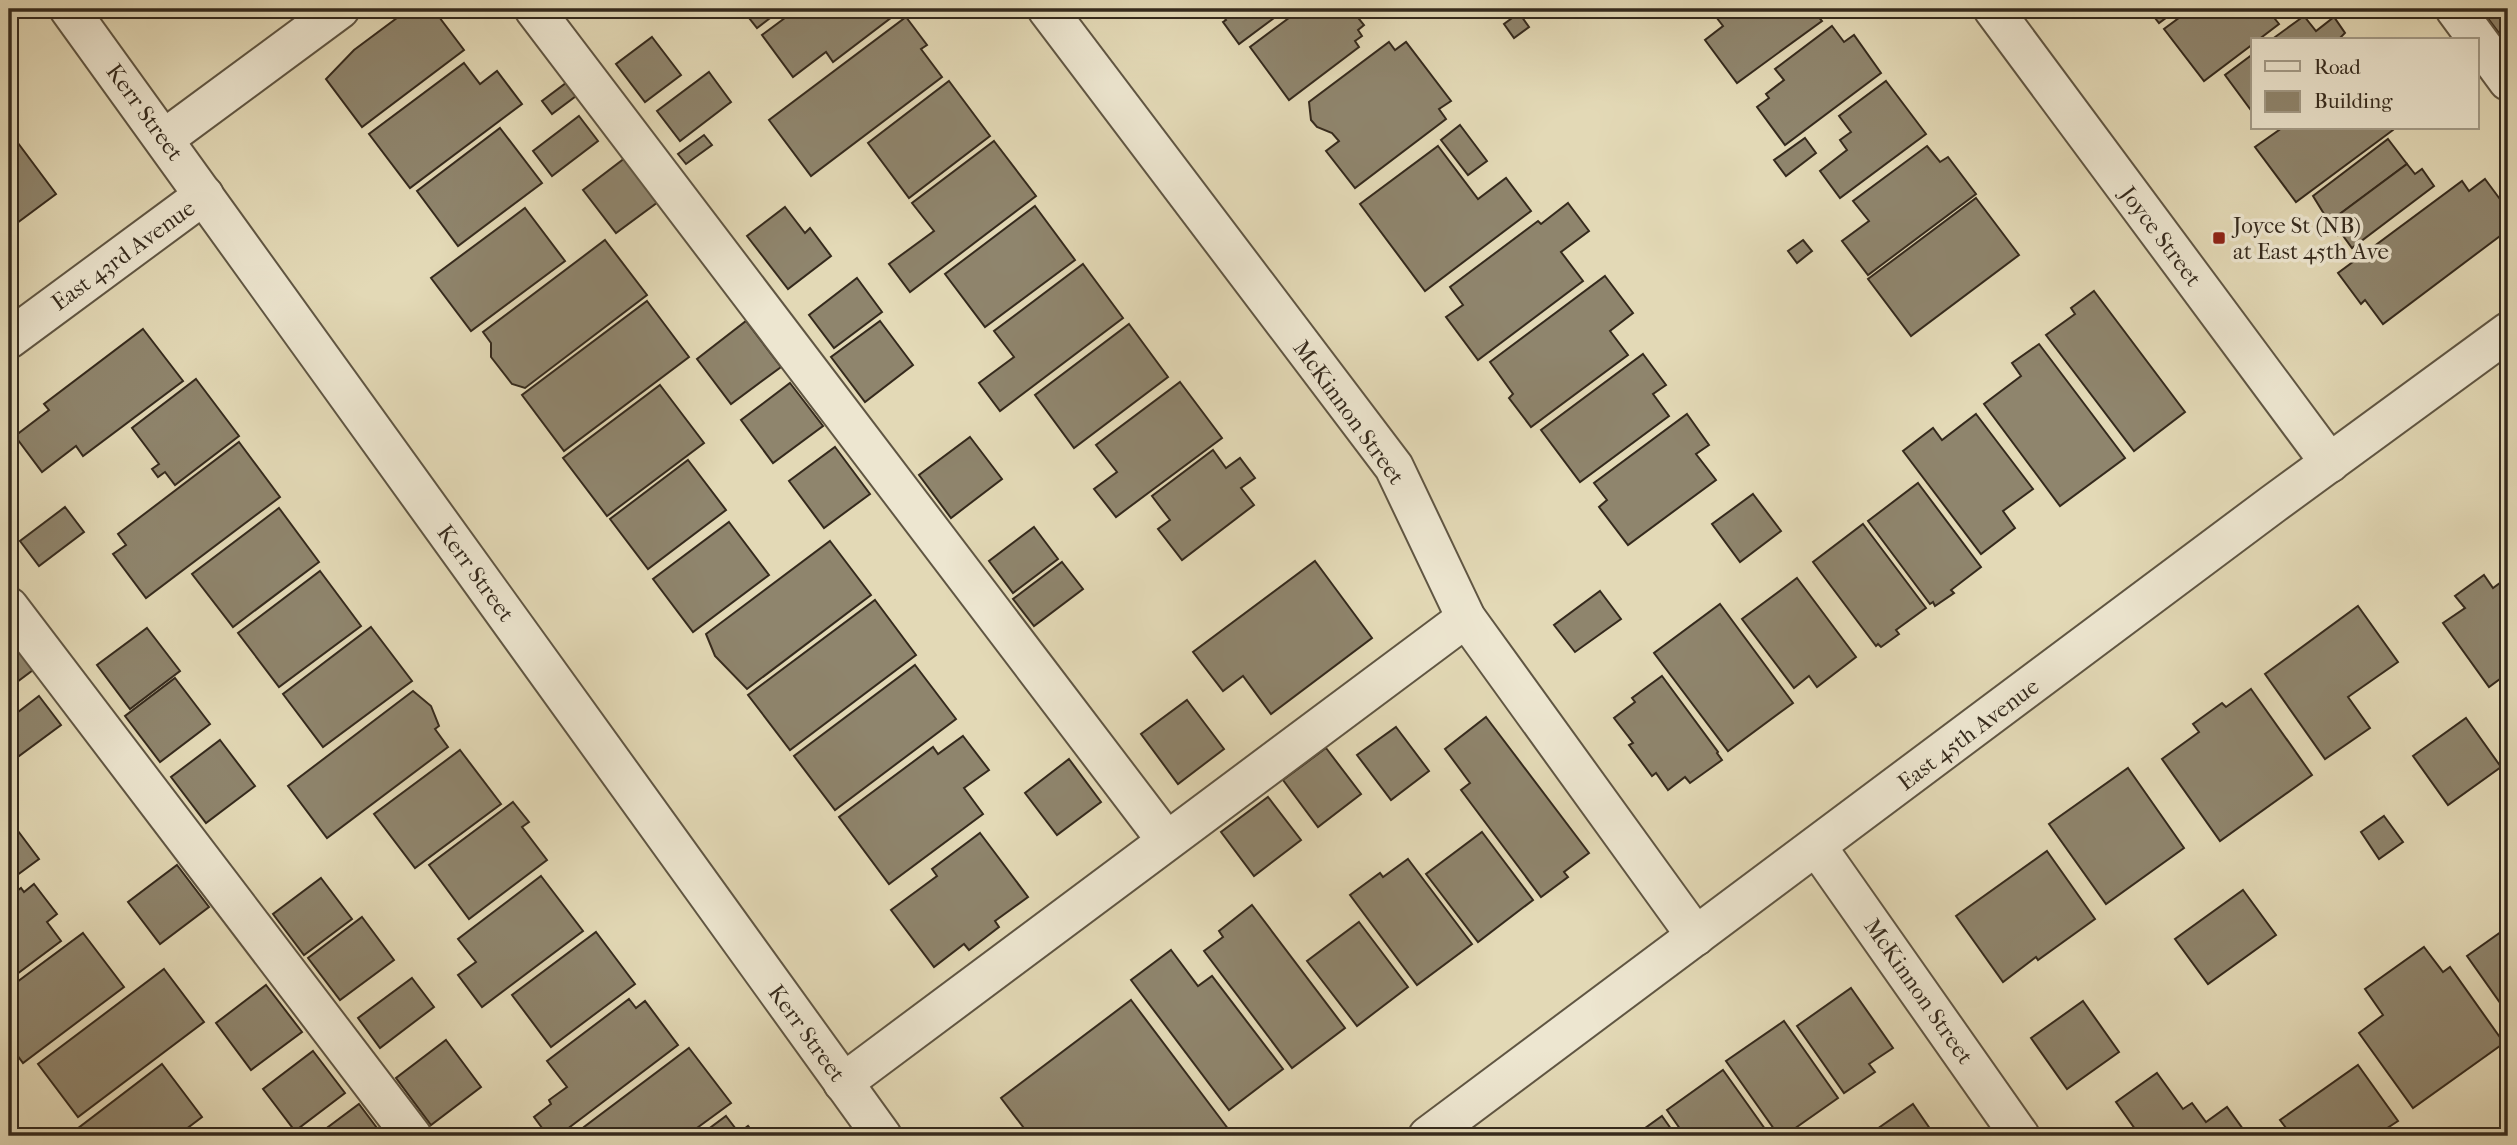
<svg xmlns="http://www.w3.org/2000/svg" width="2517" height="1145" viewBox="0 0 2517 1145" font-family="'IM FELL French Canon',serif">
<rect width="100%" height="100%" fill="#e3d9b6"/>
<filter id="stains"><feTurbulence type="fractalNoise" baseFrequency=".00286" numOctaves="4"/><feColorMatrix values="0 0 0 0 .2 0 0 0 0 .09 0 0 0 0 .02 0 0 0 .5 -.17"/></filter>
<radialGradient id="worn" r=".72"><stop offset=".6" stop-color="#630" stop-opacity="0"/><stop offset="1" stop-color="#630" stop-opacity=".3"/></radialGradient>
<g fill="#8f856d" stroke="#352a1d" stroke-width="2">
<path d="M409,9H433L464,50L362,127L326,79L354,50Z"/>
<path d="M742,9H782L757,28Z"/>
<path d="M797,9H885L892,17L833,62L826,52L793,77L762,35Z"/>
<path d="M1218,9H1286L1239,44L1223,22L1226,20Z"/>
<path d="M1301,9H1331L1334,13L1339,9H1351L1364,25L1358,30L1362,36L1355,41L1359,47L1289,100L1250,47Z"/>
<path d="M1710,9H1812L1822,21L1737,83L1705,40L1723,26Z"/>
<path d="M2148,9H2178L2159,23Z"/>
<path d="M2191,9H2267L2279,24L2258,40H2253V44L2204,81L2164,29Z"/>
<path d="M2481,9H2508V45Z"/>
<path d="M1519,13L1529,27L1514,38L1504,24Z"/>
<path d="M2304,16L2316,31L2334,17L2345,33L2338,40H2271Z"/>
<path d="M906,17L927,45L921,49L942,77L811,176L769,120Z"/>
<path d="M1832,26L1844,42L1854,35L1881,73L1785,145L1757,107L1769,98L1766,94L1784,80L1775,69Z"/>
<path d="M652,37L681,75L645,102L616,64Z"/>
<path d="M1389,42L1395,50L1406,42L1451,101L1439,109L1446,119L1355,188L1326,151L1339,141L1332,133L1317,127L1311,120L1309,102Z"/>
<path d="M2253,54V113L2225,75Z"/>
<path d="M464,63L480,84L497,71L522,104L410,188L369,134Z"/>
<path d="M709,72L731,102L680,141L657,111Z"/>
<path d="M949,81L990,136L909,198L868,143Z"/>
<path d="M1886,81L1926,134L1840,198L1820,171L1847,150L1840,140L1851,132L1839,116Z"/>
<path d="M566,83L576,96L552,114L542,101Z"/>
<path d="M579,116L598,141L552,176L533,151Z"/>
<path d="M1460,125L1487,161L1468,175L1441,140Z"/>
<path d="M500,128L542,183L458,246L417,191Z"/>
<path d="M2282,128H2392L2393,130L2296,202L2255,147Z"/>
<path d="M9,131L56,194L9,229Z"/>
<path d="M704,135L712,145L686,164L678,154Z"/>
<path d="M1805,138L1816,153L1786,176L1774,160Z"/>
<path d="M2388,139L2407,164L2329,222L2313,196Z"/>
<path d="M994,141L1036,196L910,292L889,264L934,231L912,203Z"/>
<path d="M1438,146L1478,199L1506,178L1531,211L1425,291L1360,204Z"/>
<path d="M1927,146L1940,162L1948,157L1976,194L1868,275L1842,241L1869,221L1853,201Z"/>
<path d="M625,158L658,202L616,233L583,190Z"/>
<path d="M2407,164L2415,174L2422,169L2434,186L2352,248L2341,233L2338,235L2329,222Z"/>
<path d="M2485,179L2508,210V230L2383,324L2365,300L2361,304L2338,273L2462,181L2469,191Z"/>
<path d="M1976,198L2019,255L1911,336L1868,279Z"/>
<path d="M1568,203L1589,231L1561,252L1583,281L1478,360L1446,317L1463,305L1450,287L1538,221L1541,224Z"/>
<path d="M1035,206L1075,260L985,327L945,274Z"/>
<path d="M785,207L805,233L810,228L831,256L788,289L747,236Z"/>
<path d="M525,208L565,261L471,331L431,278Z"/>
<path d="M605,240L647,295L525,388L512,384L491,357V343L483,332Z"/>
<path d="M1803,240L1812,251L1797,263L1788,251Z"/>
<path d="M1083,264L1123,318L1000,411L979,383L1014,357L994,331Z"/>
<path d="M1605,276L1633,313L1610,331L1628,355L1531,427L1509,398L1513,394L1490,362Z"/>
<path d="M857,278L882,312L834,348L809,315Z"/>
<path d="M2094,291L2185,412L2134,451L2046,335L2075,314L2071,308Z"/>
<path d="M647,301L689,357L564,451L522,395Z"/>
<path d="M746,321L781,367L731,404L697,359Z"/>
<path d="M880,321L913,365L865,402L831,357Z"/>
<path d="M1129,324L1168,377L1074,448L1035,395Z"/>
<path d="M143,329L183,381L83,456L76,446L42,472L15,436L49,410L44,404Z"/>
<path d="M2039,344L2125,458L2060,506L1984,404L2021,376L2012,363Z"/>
<path d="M1643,354L1666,385L1653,394L1669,416L1580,482L1541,430Z"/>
<path d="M196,379L239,436L175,485L165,472L158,477L152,469L159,464L132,428Z"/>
<path d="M1180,382L1222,438L1116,517L1094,489L1117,472L1096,445Z"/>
<path d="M790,383L823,426L773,463L741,420Z"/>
<path d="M660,385L704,443L607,516L563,458Z"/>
<path d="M1687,414L1709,445L1696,454L1716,480L1628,545L1599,507L1607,500L1594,483Z"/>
<path d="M1976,414L2033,489L2003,511L2015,528L1981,554L1903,451L1933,428L1942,440Z"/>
<path d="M970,437L1002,479L951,518L919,475Z"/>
<path d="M239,442L280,497L146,598L113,554L126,545L118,534Z"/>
<path d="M835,447L870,494L824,528L789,481Z"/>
<path d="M1213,450L1226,468L1240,458L1255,478L1241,488L1254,505L1182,560L1158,529L1170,520L1152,496Z"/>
<path d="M688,460L726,510L648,569L610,519Z"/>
<path d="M1918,483L1981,567L1951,590L1954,593L1935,606L1933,602L1930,604L1868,521Z"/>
<path d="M1753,494L1781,531L1740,562L1712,524Z"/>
<path d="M65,507L84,532L39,566L20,541Z"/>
<path d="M279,508L319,562L233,627L192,574Z"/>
<path d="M729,522L769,575L693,632L653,579Z"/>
<path d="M1863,524L1926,608L1896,630L1899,634L1881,647L1878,644L1876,646L1813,562Z"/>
<path d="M1034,527L1058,559L1013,593L989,561Z"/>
<path d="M830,541L871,595L747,689L715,656L706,634Z"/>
<path d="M1315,561L1372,638L1271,714L1243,676L1223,691L1193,652Z"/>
<path d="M1062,562L1083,589L1034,626L1013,599Z"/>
<path d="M320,571L361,626L279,687L238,633Z"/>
<path d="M2484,575L2493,588L2508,577V673L2489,687L2443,623L2465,608L2455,596Z"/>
<path d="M1797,578L1856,657L1817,687L1809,676L1794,688L1742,619Z"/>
<path d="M1600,591L1621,619L1575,652L1554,625Z"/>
<path d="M875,600L916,655L790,750L748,695Z"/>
<path d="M1720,604L1793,703L1728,751L1654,653Z"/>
<path d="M2358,606L2398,662L2348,697L2370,728L2325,759L2265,674Z"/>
<path d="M371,627L412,681L323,747L283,694Z"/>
<path d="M147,628L180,671L130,709L97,665Z"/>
<path d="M9,638L33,670L9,688Z"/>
<path d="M915,665L956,719L835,810L794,756Z"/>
<path d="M1662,676L1718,752L1717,753L1722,760L1690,783L1685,777L1668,790L1656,773L1652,776L1629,745L1633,743L1614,718L1635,702L1632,698Z"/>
<path d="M175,678L210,724L160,762L125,716Z"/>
<path d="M2251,689L2312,775L2220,841L2162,759L2199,732L2193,724L2222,703L2226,707Z"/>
<path d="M413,691L431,706L439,726L435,729L448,747L327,838L288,786Z"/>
<path d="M39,696L61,725L19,756L9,743V719Z"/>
<path d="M1187,700L1224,749L1178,784L1141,734Z"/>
<path d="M1486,717L1589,853L1564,872L1568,877L1541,897L1461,790L1470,783L1445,749Z"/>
<path d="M2466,718L2501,767L2448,805L2413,756Z"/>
<path d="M1396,727L1429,771L1391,800L1357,755Z"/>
<path d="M963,736L989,770L964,788L983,814L889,884L839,817L933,747L938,754Z"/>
<path d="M220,740L255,786L206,823L171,777Z"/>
<path d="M1326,748L1361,794L1318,827L1283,780Z"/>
<path d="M460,750L501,804L415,868L374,814Z"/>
<path d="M1069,759L1101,802L1057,835L1025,793Z"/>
<path d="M2128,768L2184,848L2106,904L2049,824Z"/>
<path d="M1268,797L1301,840L1254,876L1221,832Z"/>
<path d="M513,802L529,822L522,827L547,860L469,919L429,865Z"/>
<path d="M2384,816L2403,842L2379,859L2361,832Z"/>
<path d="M9,819L39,859L9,881Z"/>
<path d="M1482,832L1533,900L1478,942L1426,874Z"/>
<path d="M980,833L1028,897L995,921L999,927L969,950L964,944L934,967L891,910L937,876L932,869Z"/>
<path d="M2047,851L2095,919L2038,960L2036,957L2003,982L1956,916Z"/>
<path d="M1408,859L1472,944L1417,985L1350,895L1380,873L1383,877Z"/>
<path d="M177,865L209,907L160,944L128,902Z"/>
<path d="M541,876L583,931L482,1007L458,975L476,962L458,939Z"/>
<path d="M321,878L352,919L304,955L273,914Z"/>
<path d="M34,884L57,914L47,922L61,941L9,980V897L21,888L24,892Z"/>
<path d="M2243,890L2276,935L2208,984L2175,939Z"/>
<path d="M1252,905L1345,1028L1292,1068L1204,951L1223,937L1219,931Z"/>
<path d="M362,917L394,960L340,1000L308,958Z"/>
<path d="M1359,922L1408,987L1357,1026L1307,961Z"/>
<path d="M2508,927V1014L2467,956Z"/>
<path d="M596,932L635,984L551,1047L512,995Z"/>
<path d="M83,933L124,987L23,1063L9,1044V988Z"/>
<path d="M2424,947L2443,972L2450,967L2504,1043L2413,1108L2359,1033L2383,1015L2365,989Z"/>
<path d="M1171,950L1198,986L1212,976L1283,1069L1229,1110L1131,980Z"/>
<path d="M164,969L204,1022L78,1117L38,1064Z"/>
<path d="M412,978L434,1007L380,1048L358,1018Z"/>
<path d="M266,985L302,1032L251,1070L216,1023Z"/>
<path d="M1851,988L1893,1048L1869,1064L1875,1072L1844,1093L1797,1026Z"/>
<path d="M629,999L636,1008L645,1001L678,1045L558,1136H548L534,1117L551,1104L549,1100L567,1087L547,1061Z"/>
<path d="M1131,1000L1229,1130L1222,1136H1030L1001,1098Z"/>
<path d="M2083,1001L2119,1052L2067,1089L2031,1038Z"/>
<path d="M1784,1021L1838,1098L1784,1136H1779L1726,1061Z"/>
<path d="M446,1040L481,1087L431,1125L396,1078Z"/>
<path d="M689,1048L731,1103L686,1136H591L584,1127Z"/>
<path d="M313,1051L345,1093L295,1131L263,1089Z"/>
<path d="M162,1064L202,1117L177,1136H83L77,1129Z"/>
<path d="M2358,1065L2398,1121L2375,1136H2292L2280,1120Z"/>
<path d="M1723,1070L1770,1136H1685L1667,1110Z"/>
<path d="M2157,1073L2183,1109L2192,1103L2206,1122L2227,1107L2248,1136H2140L2116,1102Z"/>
<path d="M359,1104L383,1136H316Z"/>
<path d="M1913,1104L1935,1136H1867Z"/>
<path d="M726,1116L739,1133L748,1126L756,1136H699Z"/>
<path d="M1662,1116L1676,1136H1634Z"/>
</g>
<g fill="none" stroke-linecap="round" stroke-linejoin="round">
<defs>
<g id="minor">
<path d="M69,9L882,1136"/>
<path d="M534,9L1166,840"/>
<path d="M1047,9L1394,467L1466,618L1696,936"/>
<path d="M1993,9L2330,463"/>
<path d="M2455,9L2508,81"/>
<path d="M164,139L340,9"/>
<path d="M9,339L204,195"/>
<path d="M9,607L412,1136"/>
<path d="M1817,847L2020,1136"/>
<path d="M843,1083L1466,618"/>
<path d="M1428,1136L2273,504L2508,332"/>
</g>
</defs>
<use href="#minor" stroke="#605643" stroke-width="42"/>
<use href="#minor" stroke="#ede6d0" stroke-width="38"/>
</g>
<rect fill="#8f2418" stroke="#ede6d0" stroke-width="2.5" x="2212" y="231" width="14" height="14" rx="3.5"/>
<g text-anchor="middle" stroke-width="7" stroke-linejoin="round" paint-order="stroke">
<g font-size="23" fill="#352a1d" stroke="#ede6d0">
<text transform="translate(145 112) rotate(54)" y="8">Kerr Street</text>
<text transform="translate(2161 236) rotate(53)" y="8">Joyce Street</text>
<text transform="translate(123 255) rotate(-36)" y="8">East 43rd Avenue</text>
<text transform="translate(1349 412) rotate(54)" y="8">McKinnon Street</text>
<text transform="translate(476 573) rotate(54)" y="8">Kerr Street</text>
<text transform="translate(1968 734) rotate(-37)" y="8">East 45th Avenue</text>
<text transform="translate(1919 991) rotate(55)" y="8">McKinnon Street</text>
<text transform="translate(807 1033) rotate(54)" y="8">Kerr Street</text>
</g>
<g font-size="23" fill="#352a1d" stroke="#ede6d0" text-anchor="start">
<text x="2233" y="233">Joyce St (NB)<tspan x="2233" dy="26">at East 45th Ave</tspan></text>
</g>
</g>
<rect width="2517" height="1145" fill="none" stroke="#e3d9b6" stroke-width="35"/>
<rect x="10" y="10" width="2496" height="1124" fill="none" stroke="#352a1d" stroke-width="3.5"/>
<rect x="18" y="18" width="2482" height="1110" fill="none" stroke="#352a1d" stroke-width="2"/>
<rect x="2251" y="38" width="228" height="91" fill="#ede6d0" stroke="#a39b88" stroke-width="2"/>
<rect x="2265" y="61" width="35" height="10" fill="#ede6d0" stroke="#a39b88" stroke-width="2"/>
<text x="2314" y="74" font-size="21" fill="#352a1d">Road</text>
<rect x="2265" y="91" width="35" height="21" fill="#8f856d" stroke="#a39b88" stroke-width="2"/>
<text x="2314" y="108" font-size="21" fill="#352a1d">Building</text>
<rect width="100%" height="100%" filter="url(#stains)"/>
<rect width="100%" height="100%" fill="url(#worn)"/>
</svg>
